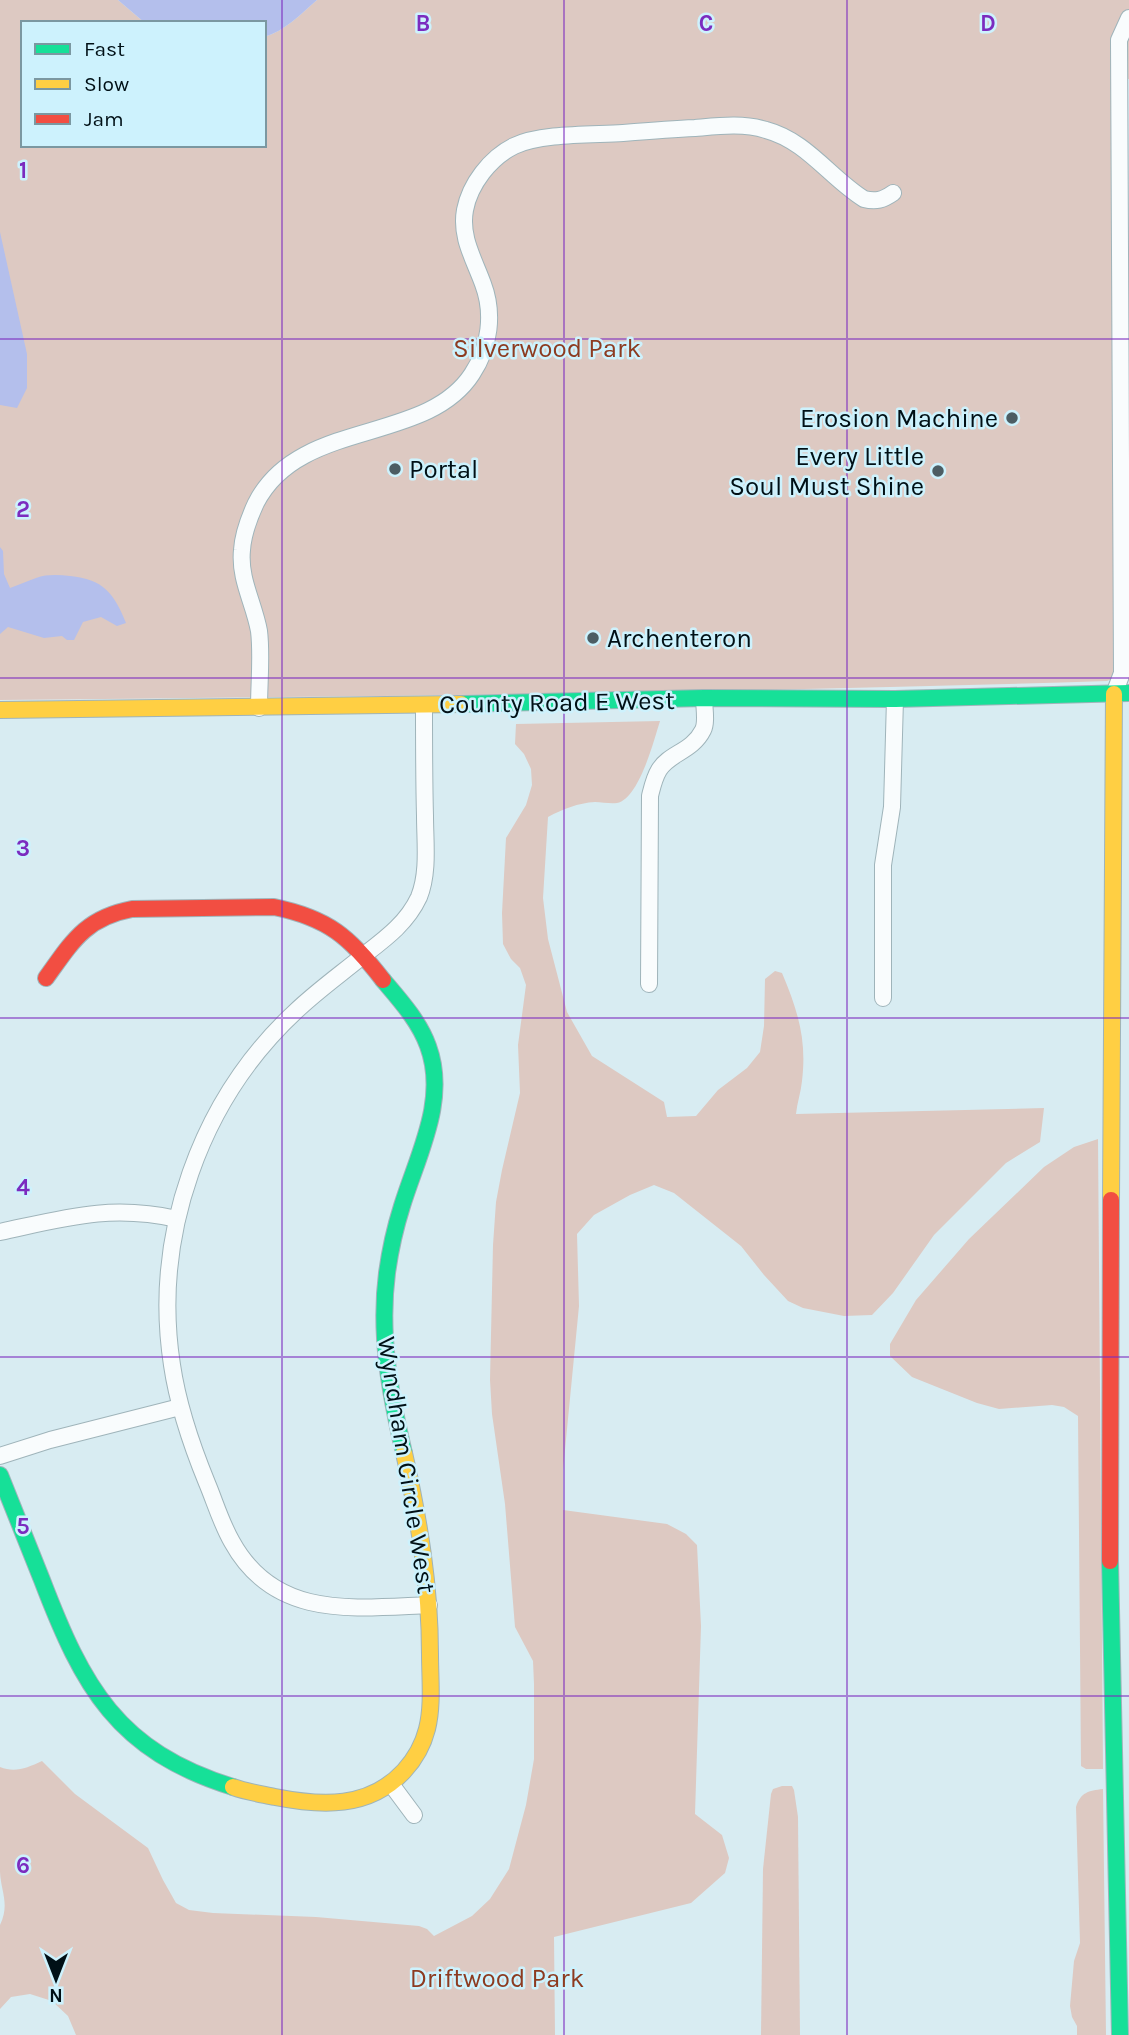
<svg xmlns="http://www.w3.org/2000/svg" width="1129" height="2035" viewBox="0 0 1129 2035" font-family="Karla,sans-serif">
<rect width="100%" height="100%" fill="#d8ecf2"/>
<g fill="#ddc9c2">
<path d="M0,0H118L145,23H23V145H264V37C285,31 301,14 317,0H1129V79L1112,80L1115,672L1112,679L1107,681C738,693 369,696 0,700Z"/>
<path d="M660,721C654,740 639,799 617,803C610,804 602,802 595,802C578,803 563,809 548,817L543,898L548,939L567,1012L592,1056L664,1102L667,1117L696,1116L718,1090L747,1068L760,1052L764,1026L765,979L775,971L782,973C798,1011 807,1040 802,1081C801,1092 797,1103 796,1114L1044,1108L1040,1142L1006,1163L934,1235L893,1293L872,1315L844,1316L803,1308L788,1301L764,1275L741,1246L674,1193L654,1185L630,1195L594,1215L577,1234L579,1306L563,1470V1510L667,1524L686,1534L697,1545L701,1626L695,1814L722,1835L729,1858L725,1873L691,1903L554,1937L555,2035H76L68,2016L52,2001L30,1994L11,1997L0,2009V1925C10,1904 1,1892 0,1872C0,1837 0,1802 0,1767C15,1773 27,1768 42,1761L75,1794L148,1848L163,1880L176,1903L189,1910L213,1913L316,1917L419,1926L427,1929L434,1936L472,1916L490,1899L509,1869L526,1805L534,1759V1684L533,1661L515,1627L505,1504L492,1414L490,1380L493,1245L496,1202L502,1170L520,1093L518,1045L526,985L520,968L511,959L503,944L502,913L506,838L526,805L532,785L531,769L524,754L515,744L516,724Z"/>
<path d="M1098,1139L1103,1769H1086L1081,1766L1078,1416L1064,1407L1052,1405L999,1409L977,1403L912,1377L890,1356V1344L916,1300L969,1239L1044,1167L1074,1147Z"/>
<path d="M782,1786H792L794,1790L798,1817L800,2035H761L763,1869L771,1794L773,1789Z"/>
<path d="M1103,1789L1106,2035H1077V2026L1072,2017L1070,2006L1074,1961L1080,1943L1076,1807C1081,1792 1088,1791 1103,1789Z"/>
</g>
<g fill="#b4bfec">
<path d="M118,0H317C301,14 285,31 264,37V23H145Z"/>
<path d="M0,232L27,354V388L17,408L0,405Z"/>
<path d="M0,547L3,551L4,574L10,588C19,585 27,581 36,578C47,574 59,575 70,576C103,579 114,593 126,623L117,626L101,617L83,622L74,640H67L62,636L44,638L8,627L0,634Z"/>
</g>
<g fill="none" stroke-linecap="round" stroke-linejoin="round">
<defs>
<g id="street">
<path d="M1114,694L1122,673L1119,40L1129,18"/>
<path d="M424,705C424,742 424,779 425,816C425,842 429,872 419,897C406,925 382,941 359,959C338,976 316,992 296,1011C200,1100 152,1236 172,1365C178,1406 191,1444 207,1483C215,1502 221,1523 232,1542C275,1620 354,1608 429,1605"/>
<path d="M259,708C259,683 262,655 259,631C254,603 239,579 242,550C243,533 249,518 256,503C299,418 426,445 472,374C490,347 494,313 483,284C474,259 460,237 465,210C470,184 490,158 514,146C541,133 593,135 623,133C647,131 671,129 695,128C719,126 743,123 766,130C807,141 830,178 864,199C876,202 883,200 893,193"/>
<path d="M649,984L650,796C652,788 654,778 659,770C669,753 692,752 703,730C707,722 704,707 704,698"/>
<path d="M883,998V865L892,807L895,699"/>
<path d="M0,1232C65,1218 110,1204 177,1219"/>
<path d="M0,1456L50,1440L180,1407"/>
<path d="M391,1784L414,1815"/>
</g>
<g id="fast">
<path d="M461,704L704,698L895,699L1129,693"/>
<path d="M383,980C400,1000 419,1021 428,1046C448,1100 418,1154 402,1206C395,1228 390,1251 387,1273C379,1334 390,1394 404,1453"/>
<path d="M0,1475C14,1510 28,1545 42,1580C83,1687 117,1751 233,1787"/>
<path d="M1110,1561L1120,2035"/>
</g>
<g id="slow">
<path d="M0,710L461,704"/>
<path d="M1111,1200L1114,694"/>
<path d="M233,1787C247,1792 261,1794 275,1797C321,1806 369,1809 404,1771C415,1759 423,1745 427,1729C433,1705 430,1679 430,1654C430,1585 419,1520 404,1453"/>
</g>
<g id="jam">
<path d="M46,978C72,942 85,918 132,909L274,907C328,918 350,937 383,980"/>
<path d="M1110,1561L1111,1200"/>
</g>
</defs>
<use href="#street" stroke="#9fb4ba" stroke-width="18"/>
<use href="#fast" stroke="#9fb4ba" stroke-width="18"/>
<use href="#slow" stroke="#9fb4ba" stroke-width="18"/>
<use href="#jam" stroke="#9fb4ba" stroke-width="18"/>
<use href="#street" stroke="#f9fcfd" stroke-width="16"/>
<use href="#fast" stroke="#16e098" stroke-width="16"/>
<use href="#slow" stroke="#ffcf43" stroke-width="16"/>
<use href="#jam" stroke="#f24e42" stroke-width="16"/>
</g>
<path fill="none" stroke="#7b2cbf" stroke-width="2" stroke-opacity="0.55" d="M282,0V2035M564,0V2035M847,0V2035M0,339H1129M0,678H1129M0,1018H1129M0,1357H1129M0,1696H1129"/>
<g fill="#4c5d63" stroke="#cdf2fd" stroke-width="2.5">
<circle cx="1012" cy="418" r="7"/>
<circle cx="395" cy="469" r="7"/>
<circle cx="938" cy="471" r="7"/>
<circle cx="593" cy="638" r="7"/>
</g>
<g text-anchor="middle" stroke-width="5" stroke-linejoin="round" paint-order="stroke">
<g font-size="26" fill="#8d3b20" stroke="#cdf2fd">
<text x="547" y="357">Silverwood Park</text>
<text x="497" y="1987">Driftwood Park</text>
</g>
<g font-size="26" fill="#001016" stroke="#cdf2fd" text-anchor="end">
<text x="998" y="427">Erosion Machine</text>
<text x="924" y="465">Every Little<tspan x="924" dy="30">Soul Must Shine</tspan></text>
<text x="409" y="478" text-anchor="start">Portal</text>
<text x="607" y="647" text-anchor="start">Archenteron</text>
</g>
<g font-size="26" fill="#001016" stroke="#cdf2fd">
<text transform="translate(557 702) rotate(-1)" y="9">County Road E West</text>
<text transform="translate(407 1465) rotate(81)" y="9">Wyndham Circle West</text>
</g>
</g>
<g font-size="23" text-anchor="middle" font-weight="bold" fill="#7b2cbf" stroke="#cdf2fd" stroke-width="5" stroke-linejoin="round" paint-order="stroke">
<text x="423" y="31">B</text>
<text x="706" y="31">C</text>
<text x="988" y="31">D</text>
<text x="23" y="178">1</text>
<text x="23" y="517">2</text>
<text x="23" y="856">3</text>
<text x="23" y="1195">4</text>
<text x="23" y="1534">5</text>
<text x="23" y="1873">6</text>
</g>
<rect x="21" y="21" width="245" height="126" fill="#cdf2fd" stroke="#7b98a1" stroke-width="2"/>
<rect x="35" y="44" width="35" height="10" fill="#16e098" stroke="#7b98a1" stroke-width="2"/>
<text x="84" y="56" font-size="21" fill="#001016">Fast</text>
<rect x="35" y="79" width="35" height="10" fill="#ffcf43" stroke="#7b98a1" stroke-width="2"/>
<text x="84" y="91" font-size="21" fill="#001016">Slow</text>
<rect x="35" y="114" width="35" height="10" fill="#f24e42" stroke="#7b98a1" stroke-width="2"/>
<text x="84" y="126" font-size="21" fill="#001016">Jam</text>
<g transform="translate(56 1979) rotate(180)" stroke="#cdf2fd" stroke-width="5" paint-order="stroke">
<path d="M0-5L12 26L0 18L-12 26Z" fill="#001016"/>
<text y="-10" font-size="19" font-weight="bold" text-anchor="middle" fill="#001016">N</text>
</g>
</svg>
